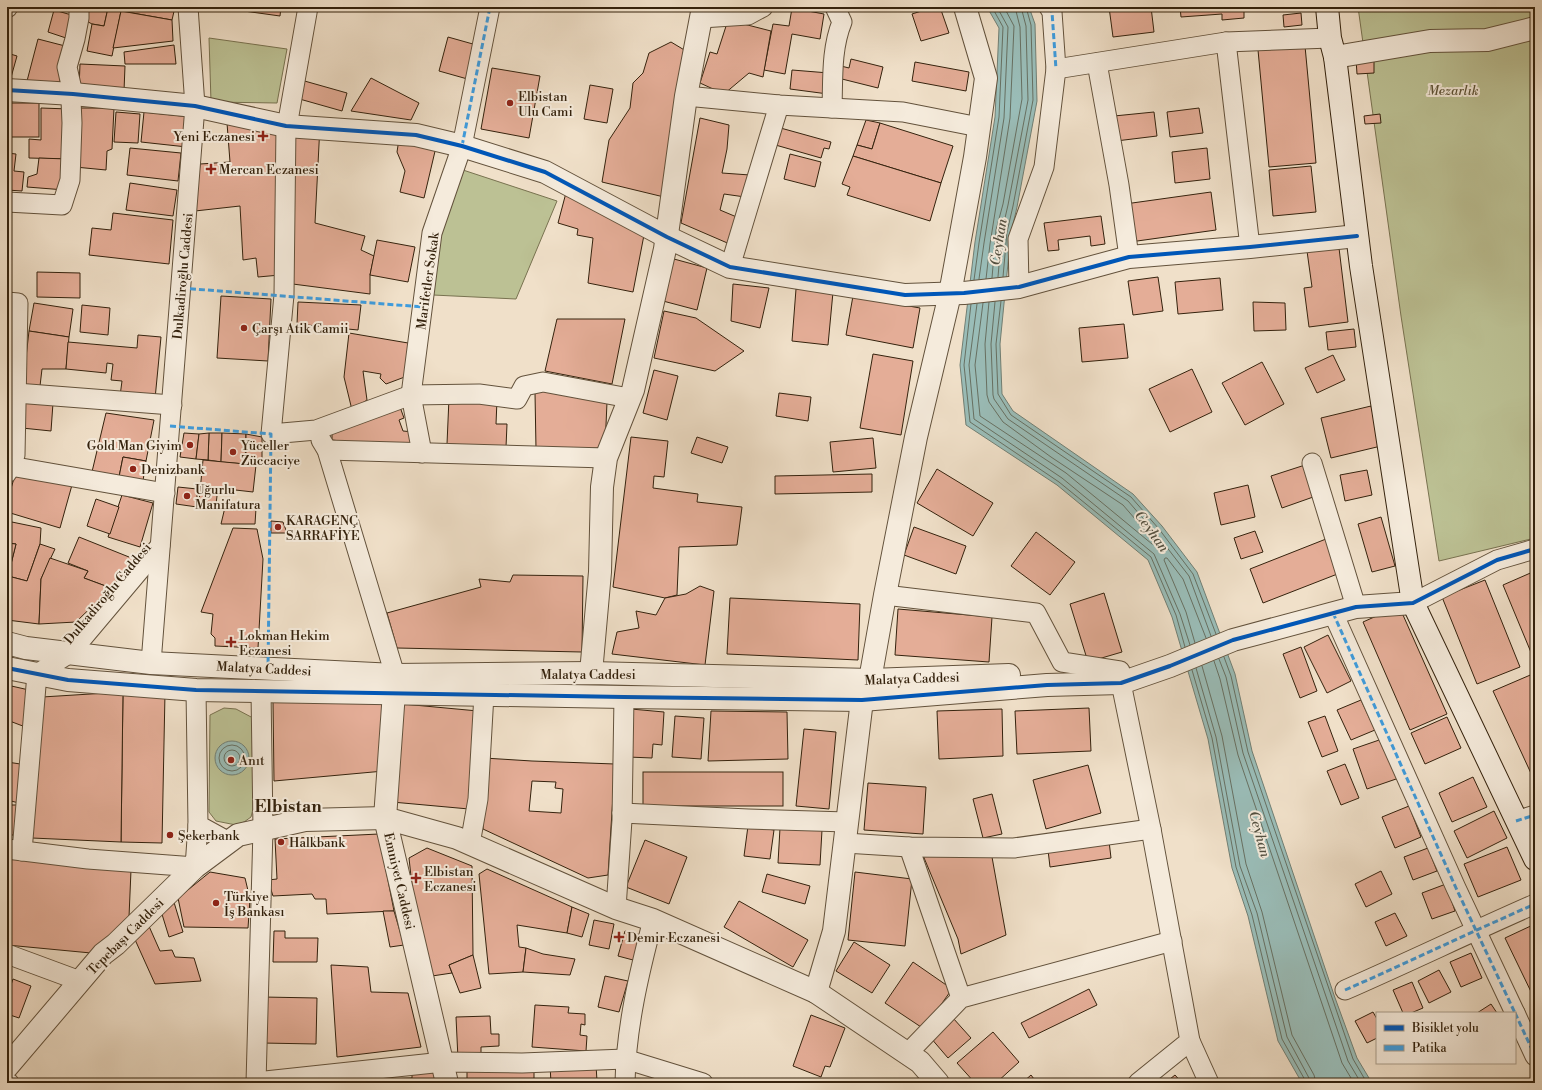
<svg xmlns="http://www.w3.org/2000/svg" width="1542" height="1090" viewBox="0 0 1542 1090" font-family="'Libre Bodoni',serif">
<rect width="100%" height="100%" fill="#f0e0c9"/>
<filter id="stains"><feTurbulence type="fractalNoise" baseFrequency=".005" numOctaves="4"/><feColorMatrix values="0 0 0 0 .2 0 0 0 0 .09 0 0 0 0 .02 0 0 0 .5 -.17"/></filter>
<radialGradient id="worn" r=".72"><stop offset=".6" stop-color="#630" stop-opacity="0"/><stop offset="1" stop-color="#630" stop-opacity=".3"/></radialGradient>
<g fill="#bcc194" stroke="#787250">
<path d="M1358,7H1535V538L1439,561L1401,316Z"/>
<path d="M209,38L287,49L277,103L211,102Z"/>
<path d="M463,170L557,201L516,299L433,295L439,230Z"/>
<path d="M224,708L236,709L253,718V809L251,817L244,822L236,825L216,821L209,812L210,715Z"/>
</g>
<g fill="#9abdb8" stroke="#717f74">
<path d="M987,7H1029L1035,24L1037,101L1017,207L1011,233L1000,344L1002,394L1013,411L1133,494L1162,526L1197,572L1235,674L1252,751L1334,995L1357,1058L1372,1083H1302L1278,1041L1248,916L1232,868L1208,739L1172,617L1148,560L1057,485L966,425L960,365L975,242L995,117L999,28Z"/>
<circle cx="232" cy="758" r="17"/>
</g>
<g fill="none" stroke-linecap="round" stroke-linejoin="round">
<g stroke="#677062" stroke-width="1">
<path d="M998,277L1002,231L1008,205L1028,100L1026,26L1021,7"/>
<path d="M1003,277L1007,232L1013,206L1033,100L1031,25L1026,7"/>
<path d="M992,278L996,230L1003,204L1022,99L1020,27L1015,7"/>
<path d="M979,279L984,243L1004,118L1008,27L997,7"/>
<path d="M986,279L990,244L1010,118L1014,26L1004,7"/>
<path d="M974,280L979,243L999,117L1003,27L992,7"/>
<path d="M1001,301L996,344L998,394L1011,415L1131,497L1159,529L1193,574L1216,634"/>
<path d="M995,302L991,344L993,395L994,399L1008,419L1128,501L1155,532L1189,576L1211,636"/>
<path d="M983,303L975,365L980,416L1066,473L1152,544H1154L1155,542L1123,505L1051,457L1003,422L989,402L987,395L985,344L989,302"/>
<path d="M971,304L964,365L970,422L1059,482L1151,557L1176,615L1185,647"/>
<path d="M977,304L969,365L974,419L1062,478L1154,554L1180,614L1190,645"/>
<path d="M1195,643L1186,612L1164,560L1165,558H1167L1183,579L1206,638"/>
<path d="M1224,657L1231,676L1248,752L1353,1059L1367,1083"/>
<path d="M1219,659L1226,677L1243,753L1348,1061L1361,1083"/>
<path d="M1214,661L1220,679L1238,755L1342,1063L1354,1083"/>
<path d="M1202,666L1222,736L1246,864L1262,912L1292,1035L1314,1075L1316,1083"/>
<path d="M1196,668L1216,737L1240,866L1257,913L1287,1037L1309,1078L1310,1083"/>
<path d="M1192,670L1212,738L1236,867L1252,915L1282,1039L1305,1080V1083"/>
<circle cx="232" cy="758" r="13"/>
<circle cx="232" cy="758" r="8"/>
</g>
</g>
<g fill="#e4ad97" stroke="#34220d" fill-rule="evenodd">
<path d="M84,7H121V11L108,8L104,26L92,24L81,18Z"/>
<path d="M121,7H175L172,20L121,11Z"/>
<path d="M215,7H281L280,16Z"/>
<path d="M934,7H940L949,33L921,41L912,14Z"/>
<path d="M1109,7H1151L1154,32L1113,37Z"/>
<path d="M1180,7H1275L1244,10V18L1222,20V14L1181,17Z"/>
<path d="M108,8L121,11L112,56L87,51L92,24L104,26Z"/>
<path d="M792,8L824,14L820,39L792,34L785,74L764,70L773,24L789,26Z"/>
<path d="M54,10L75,16L69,39L48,32Z"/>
<path d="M121,11L172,20L173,41L113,48Z"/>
<path d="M1301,13L1302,25L1284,27L1283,15Z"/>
<path d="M728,20L771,31L763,77L749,73L724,94L700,83L710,52L717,54Z"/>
<path d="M448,37L480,46L471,80L439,71Z"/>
<path d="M38,39L69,47L58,89L27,81Z"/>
<path d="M671,42L686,51L664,197L602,182L609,140L630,108L633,83L643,73L649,53Z"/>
<path d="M174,45L176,64H125L124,52Z"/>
<path d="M1305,46L1316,163L1269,167L1258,50Z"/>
<path d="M7,53L17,56L10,81L7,80Z"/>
<path d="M851,59L883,67L878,88L838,78L841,66L849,68Z"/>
<path d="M1356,59H1374V73L1357,74Z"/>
<path d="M915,62L969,72L966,91L912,81Z"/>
<path d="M80,64L125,66L124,91L79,89Z"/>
<path d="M492,68L540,76L529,138L481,129Z"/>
<path d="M792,70L829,73L828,94L790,89Z"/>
<path d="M371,78L419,103L411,120L351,111Z"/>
<path d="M301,80L347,93L342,111L296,98Z"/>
<path d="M590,85L613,89L607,123L584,119Z"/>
<rect x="7" y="103" width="32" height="34"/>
<path d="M41,108L69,109L67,159L29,158V139L41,140Z"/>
<path d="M77,108H114L112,149L107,151L106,170L75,167Z"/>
<path d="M1199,108L1203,133L1170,137L1167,112Z"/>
<path d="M116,112L140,114L138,143L114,142Z"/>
<path d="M144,112L191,117L187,147L141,142Z"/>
<path d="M1154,112L1157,136L1116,141L1114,116Z"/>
<path d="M1380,114L1381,123L1365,124L1364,116Z"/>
<path d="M700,118L729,125L727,149L722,173L750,175L745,197L724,194L720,210L739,218L732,245L681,223Z"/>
<path d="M290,120L320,125L315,223L365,236L361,250L374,256L370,275V294L285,283Z"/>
<path d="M866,120L880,123L872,149L857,145Z"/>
<path d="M227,123L277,127L280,275L258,277L256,258L243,260L240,206L195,211L200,164L230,162Z"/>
<path d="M880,123L953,146L941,183L853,156L857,145L872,149Z"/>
<path d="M777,127L831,142L829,149L824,148L821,158L772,144Z"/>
<path d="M399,139L436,147L424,198L400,192L405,171L397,152Z"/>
<path d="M130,148L181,153L178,181L127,175Z"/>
<path d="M1207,148L1210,179L1175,183L1172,152Z"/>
<path d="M7,153L16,154L14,171L24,172L22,191L7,190Z"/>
<path d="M790,154L821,162L815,187L784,179Z"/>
<path d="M853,156L941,183L930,221L847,195L850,187L842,184Z"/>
<path d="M39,158L67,159L65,190L27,187L28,177L37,174Z"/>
<path d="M1311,166L1316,212L1273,216L1269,170Z"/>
<path d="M130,183L177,190L173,216L126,210Z"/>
<path d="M567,189L644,235L633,292L588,283L593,238L577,235L578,229L558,223Z"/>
<path d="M1211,192L1216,230L1130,242L1125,204Z"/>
<path d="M113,213L173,220L169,264L89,255L92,228L111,230Z"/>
<path d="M1101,216L1105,244L1091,246L1090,236L1058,240L1059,250L1048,251L1044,223Z"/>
<path d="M377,240L415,247L408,282L370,275Z"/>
<path d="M1339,248L1348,322L1309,327L1304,288L1312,287L1307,251Z"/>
<path d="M674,259L707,268L697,310L663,301Z"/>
<path d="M37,272L80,273V298L37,297Z"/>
<path d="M1158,277L1163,311L1133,315L1128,281Z"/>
<path d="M1220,278L1223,310L1178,314L1175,282Z"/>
<path d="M733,284L769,288L760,328L731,321Z"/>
<path d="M796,289L833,292L828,345L792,341Z"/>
<path d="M221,296L271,299L268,361L217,358Z"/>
<path d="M853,296L920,308L913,348L846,335Z"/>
<path d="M298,302L361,305L358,330L297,324Z"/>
<path d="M1253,302L1285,303L1286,330L1254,331Z"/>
<path d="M34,303L73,309L69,337L29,331Z"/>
<path d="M82,305L110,308L108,335L80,332Z"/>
<path d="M664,311L696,318L744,351L715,371L654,358Z"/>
<path d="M557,319H625L612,384L545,371Z"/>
<path d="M1124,324L1128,358L1082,362L1079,328Z"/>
<path d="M1354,329L1356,347L1328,350L1326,332Z"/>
<path d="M29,331L69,337L66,369H42L40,386L23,384Z"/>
<path d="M349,333L414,344L410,375L386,384L380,378L381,374L363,371L367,400L352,410L344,377Z"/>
<path d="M138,335L161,337L155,399L120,396L122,381L111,380L113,364L107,363L106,373L66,369L68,342L137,348Z"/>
<path d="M873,354L913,361L901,435L860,428Z"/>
<path d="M1333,355L1345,380L1317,393L1305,368Z"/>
<path d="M1262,362L1284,404L1245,425L1222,383Z"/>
<path d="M1192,369L1212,412L1170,432L1149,389Z"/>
<path d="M654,370L678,376L667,420L643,413Z"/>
<path d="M550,389L607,402L605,448L536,449L535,393Z"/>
<path d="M779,393L811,397L808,421L776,416Z"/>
<path d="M449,398L497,400L496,424H507L506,447L447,444Z"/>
<path d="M25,400L53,403L51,431L22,428Z"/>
<path d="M1371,406L1381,446L1331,458L1321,418Z"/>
<path d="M400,407L404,418L399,420L403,431L414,432L416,450L332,440V428Z"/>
<path d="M106,413L154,420L146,461L123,457L119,477L91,476Z"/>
<path d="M184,433L199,434L196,459L180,457Z"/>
<path d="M209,433H222L221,462L208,460Z"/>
<path d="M209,433L208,460L196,459L199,434Z"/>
<path d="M222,433L246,434L245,464L221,462Z"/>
<path d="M246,434L262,437V447L246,446Z"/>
<path d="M631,437L668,441L664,477L654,476L653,488L698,494L697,502L742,507L737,545L679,547L677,595L665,598L613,587Z"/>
<path d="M697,437L728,447L722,463L691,453Z"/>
<path d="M873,438L876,468L833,472L830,442Z"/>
<path d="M246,446L262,447V459L246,457Z"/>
<path d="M123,457L146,461L143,481L119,477Z"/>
<path d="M203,460L256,465L253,492L218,488L216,504L199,502Z"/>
<path d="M1305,465L1316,496L1282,508L1271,476Z"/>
<path d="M937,469L993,503L973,536L917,503Z"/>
<path d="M1367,470L1372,495L1345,501L1340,475Z"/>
<path d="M872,474V492L775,494V476Z"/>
<path d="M15,475L72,485L60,528L7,512V502Z"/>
<path d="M1248,485L1255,517L1221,525L1214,493Z"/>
<path d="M178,487L197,489V507L176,504Z"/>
<path d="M122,495L153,503L140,547L108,537Z"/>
<path d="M96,499L119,507L110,534L87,526Z"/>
<path d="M226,503L256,508L255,524H221Z"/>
<path d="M1381,517L1395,566L1372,572L1358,524Z"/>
<path d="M7,521L41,528L40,544L27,581L8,576L16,544L7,543Z"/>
<path d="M271,521L283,522L287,533H271Z"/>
<path d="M914,527L966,546L956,574L904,555Z"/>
<path d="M233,528L257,529L263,559L258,648L215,646V638L211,634L213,614L201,612Z"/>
<path d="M1255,531L1263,552L1241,559L1234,538Z"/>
<path d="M1036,532L1075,562L1050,595L1011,566Z"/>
<path d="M79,537L134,559L111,588L84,578L88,571L68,563Z"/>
<path d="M1326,539L1340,573L1263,603L1250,569Z"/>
<path d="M7,543L16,544L8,576L27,581L40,544L55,549L41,579L39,624L7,620Z"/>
<path d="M50,558L88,571L84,578L111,588L76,622L39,624L41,579Z"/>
<path d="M1535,571V662L1503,585Z"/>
<path d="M513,575L583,576L582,652L397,648L387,613L481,587L479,579L510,582Z"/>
<path d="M1485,580L1520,667L1477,684L1442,597Z"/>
<path d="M700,586L714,591L705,665L612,654L617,632L639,628L636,611L656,615L665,598L686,594Z"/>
<path d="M1104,593L1122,652L1088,662L1070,604Z"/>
<path d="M730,598L860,604L858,660L727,654Z"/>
<path d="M1399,606L1447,714L1410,730L1363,622Z"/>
<path d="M898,609L992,617L989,662L895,655Z"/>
<path d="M1328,635L1351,681L1327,693L1304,647Z"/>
<path d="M1301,647L1317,691L1300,698L1283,654Z"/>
<path d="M1535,673V782L1493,691Z"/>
<path d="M7,685L29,690L28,728L7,720Z"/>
<path d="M123,692L165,693L162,843L121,842Z"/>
<path d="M123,692L121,842L32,838L42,697Z"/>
<path d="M1361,700L1375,730L1351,740L1337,710Z"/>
<path d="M273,701H386L384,771L274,781Z"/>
<path d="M403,704L478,711L469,809L392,802Z"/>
<path d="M1089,708L1091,751L1017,754L1015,711Z"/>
<path d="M631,709L664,712L662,745L653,744L652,758L628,757Z"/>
<path d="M1002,709L1003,756L939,759L937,711Z"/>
<path d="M711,711L787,712L788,759L708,761Z"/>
<path d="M675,716L704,718L701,759L672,757Z"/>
<path d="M1325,716L1338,751L1322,757L1308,722Z"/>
<path d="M1447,717L1461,748L1425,764L1411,733Z"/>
<path d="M804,729L836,732L829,809L796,806Z"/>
<path d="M1385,738L1399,778L1367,789L1353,749Z"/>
<path d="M484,758L532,761L615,764L608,875L588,878L483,829ZM532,781L556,782L555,788L563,789L561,813L529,811Z"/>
<path d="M7,762L27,765L19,803L7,800Z"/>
<path d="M1345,764L1359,798L1341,805L1327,771Z"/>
<path d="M1088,765L1101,813L1046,829L1033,780Z"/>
<rect x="643" y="772" width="140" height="34"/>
<path d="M1473,777L1487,807L1452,822L1439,793Z"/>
<path d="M868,783L926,787L923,834L864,830Z"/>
<path d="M992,794L1002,834L983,838L973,799Z"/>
<rect x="7" y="805" width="14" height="30"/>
<path d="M1409,806L1421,837L1395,848L1382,817Z"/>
<path d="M1494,811L1507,838L1467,858L1454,831Z"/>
<path d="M748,826L774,830L770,859L744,856Z"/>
<path d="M780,828L822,830L820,865L778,863Z"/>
<path d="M379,834L394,911L327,914L326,899H315L312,894L273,896L268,880L277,879L275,839Z"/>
<path d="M645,840L687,857L669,904L626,887Z"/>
<path d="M1109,841L1111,858L1050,867L1048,850Z"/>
<path d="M1507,847L1521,880L1478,897L1464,864Z"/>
<path d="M427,848L472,866L473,955L449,965L452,973L432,976L413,895L409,858Z"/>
<path d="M1428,848L1437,871L1413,880L1404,857Z"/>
<path d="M922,853L992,857L1006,935L961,954L958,939Z"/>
<path d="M7,858L131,870L129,917L91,953L7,945Z"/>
<path d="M487,869L572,907L567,933L517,925L519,947L526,948L523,972L489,974L479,874Z"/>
<path d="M1381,871L1392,894L1366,907L1355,884Z"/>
<path d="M210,872L245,878L250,899L248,928L184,927L178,898Z"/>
<path d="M855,872L912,879L905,946L848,940Z"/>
<path d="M767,874L810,886L805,904L762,892Z"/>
<path d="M1446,884L1455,911L1432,919L1422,893Z"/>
<path d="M173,899L183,932L169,937L161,911Z"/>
<path d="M739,901L808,940L793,967L724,927Z"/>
<path d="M572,907L589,914L582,937L567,933Z"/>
<path d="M383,911H394L404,945L390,947Z"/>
<path d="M1395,913L1407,936L1386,946L1375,922Z"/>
<path d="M594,920L614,924L609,949L589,945Z"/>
<path d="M148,924L160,951L172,950L175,957L194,958L201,981L155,984L132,933Z"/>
<path d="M1535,924V1000L1505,938Z"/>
<path d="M274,931H285V938H318L317,962H273Z"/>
<path d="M625,931L641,935L633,960L618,956Z"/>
<path d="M854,942L890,965L872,993L836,971Z"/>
<path d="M526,948L543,954L575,959L570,975L523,972Z"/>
<path d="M1471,953L1482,978L1461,987L1450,962Z"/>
<path d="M473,955L481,988L460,993L449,965Z"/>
<path d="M913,962L952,989L924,1029L885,1003Z"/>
<path d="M331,965L368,967L371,992L408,993L421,1047L337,1057Z"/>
<path d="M1439,970L1451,992L1429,1003L1418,981Z"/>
<path d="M605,976L628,981L619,1012L598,1007Z"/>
<path d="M13,979L31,986L19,1018L7,1014V997Z"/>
<path d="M1412,982L1423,1008L1411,1013H1403L1393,990Z"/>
<path d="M1089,989L1097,1005L1029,1038L1021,1023Z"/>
<path d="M263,997L317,998L316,1044L262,1043Z"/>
<path d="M1491,1004L1497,1013H1477Z"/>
<path d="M535,1005L569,1007L568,1013L585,1014V1025L581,1024L580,1035L587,1036L586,1051L532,1047Z"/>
<path d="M1373,1012L1377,1019V1038L1367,1043L1355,1021Z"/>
<path d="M811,1015L845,1028L830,1067L825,1066L821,1077L793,1066Z"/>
<path d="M490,1016L491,1034H499V1046L481,1047V1058L458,1059L456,1017Z"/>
<path d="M953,1018L971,1038L948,1058L930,1037Z"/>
<path d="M993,1032L1019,1062L996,1083H975L957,1063Z"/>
<path d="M550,1065H596L597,1081H606V1083H551Z"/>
<path d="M467,1070L534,1072V1083H467Z"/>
<path d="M412,1072L439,1073L441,1083H334V1081L412,1078Z"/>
<path d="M1031,1075L1037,1083H1022Z"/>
<path d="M1175,1075L1182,1083H1165Z"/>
</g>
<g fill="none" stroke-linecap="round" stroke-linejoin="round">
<defs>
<g id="minor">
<path d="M308,7L289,115L286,126L284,295L271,434L316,430L411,395L479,394L517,399L524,386L543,382L629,398"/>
<path d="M7,8L8,7"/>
<path d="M701,18L748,15L763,7"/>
<path d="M1226,42L1250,247"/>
<path d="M1097,63L1119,185L1129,257"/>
<path d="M1056,69L1226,42L1330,38"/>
<path d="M686,96L779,105L903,112L979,127"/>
<path d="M832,108C833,80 831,49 842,22L835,7"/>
<path d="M7,202L62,205L70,180L72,123L71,100L73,94L67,67L75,39L79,18V7"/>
<path d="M730,267L779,105"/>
<path d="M1019,287L1018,239L1044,167L1056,69L1052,12L1049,7"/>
<path d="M7,302L18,303L15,455L7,473"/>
<path d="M16,393L172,405"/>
<path d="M321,440L327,450L395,675"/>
<path d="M327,450L606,458"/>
<path d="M422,453L411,395L432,233L462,146L490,7"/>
<path d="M1312,463L1356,607"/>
<path d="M10,466L165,493"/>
<path d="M885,595L1036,613L1062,662L1120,671L1121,683L1151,829L1190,1041L1138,1083"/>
<path d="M1413,603L1497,560L1535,549"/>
<path d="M1333,613L1456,888L1515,1013"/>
<path d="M151,663L195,106L188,7"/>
<path d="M196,690L198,825L229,842"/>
<path d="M622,813L748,819L847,822"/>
<path d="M1516,821L1535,815"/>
<path d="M845,843L909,847L1014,848L1151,829"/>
<path d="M470,844L478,799L484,694"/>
<path d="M909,847L961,998"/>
<path d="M7,849L88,859L195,867L198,825"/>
<path d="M22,851L37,674L70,653L160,546"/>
<path d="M616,908L622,820L624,697"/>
<path d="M7,954L80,981"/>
<path d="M1345,990C1409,962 1471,932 1535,904"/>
<path d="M1515,1013L1535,1056"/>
<path d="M1190,1041L1209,1083"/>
<path d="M907,1054L961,998L1172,941"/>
<path d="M7,1082L9,1083"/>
<path d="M256,1082L443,1062L522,1063L625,1059L703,1083"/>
<path d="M256,1083L263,829L261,691"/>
<path d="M625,1083C626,1028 639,973 653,920"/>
</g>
<g id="tertiary">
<path d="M1335,57L1430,41L1487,40L1535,28"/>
<path d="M7,90L73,94L195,106L286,126L416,135L462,146L545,172L667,237L730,267L905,295L964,293L1019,287L1129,257L1250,247L1357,236"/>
<path d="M7,643L26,648L151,663L395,675L591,673L870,680L1009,675"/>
<path d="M7,668L68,680L196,690L624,697L862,700L1047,685L1121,683L1170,666L1233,640L1356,607L1413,603"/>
<path d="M591,673L600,572L602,487L606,458L633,390L665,249L686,96L703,7"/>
<path d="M395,678L385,818L447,1083"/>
<path d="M816,992L834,931L862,700L870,680L885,595L916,437L950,294L975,157L986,78L965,7"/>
<path d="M7,1067L103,954L116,944L195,867L238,835L305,820L385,818L457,838L616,908L653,920L816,992L920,1062L938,1083"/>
</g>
<path id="secondary" d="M1327,7L1330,38L1335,57L1361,266L1413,603L1535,859"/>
</defs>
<use href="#minor" stroke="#63523c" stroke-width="21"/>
<use href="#tertiary" stroke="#63523c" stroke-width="24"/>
<use href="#secondary" stroke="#34220d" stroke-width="24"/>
<use href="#minor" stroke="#f5ebdc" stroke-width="19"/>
<use href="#tertiary" stroke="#f5ebdc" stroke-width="22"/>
<use href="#secondary" stroke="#f5ebdc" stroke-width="22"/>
<g stroke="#3e9cde" stroke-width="3" stroke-dasharray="6 3" stroke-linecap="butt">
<path d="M1049,7L1052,12L1056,69"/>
<path d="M462,146L490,7"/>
<path d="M181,288L423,307"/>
<path d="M170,426L271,434L268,668"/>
<path d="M1333,613L1456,888L1515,1013"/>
<path d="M1516,821L1535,815"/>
<path d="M1345,990C1409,962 1471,932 1535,904"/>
<path d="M1515,1013L1535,1056"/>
</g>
<defs>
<g id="cycleway">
<path d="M7,90L73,94L195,106L286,126L416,135L462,146L545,172L667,237L730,267L905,295L964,293L1019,287L1129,257L1250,247L1357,236"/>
<path d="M7,668L68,680L196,690L624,697L862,700L1047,685L1121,683L1170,666L1233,640L1356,607L1413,603L1497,560L1535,549"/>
</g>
</defs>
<use href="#cycleway" stroke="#f5ebdc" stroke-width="6"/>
<use href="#cycleway" stroke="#0057b8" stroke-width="4"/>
</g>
<g fill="#8f2418" stroke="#f5ebdc" stroke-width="1.5">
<circle cx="510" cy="103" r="4"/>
<path d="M261 130h4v4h4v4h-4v4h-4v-4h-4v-4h4z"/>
<path d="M209 163h4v4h4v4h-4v4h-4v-4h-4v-4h4z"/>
<circle cx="244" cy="328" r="4"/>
<circle cx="190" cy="445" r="4"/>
<circle cx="233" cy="452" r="4"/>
<circle cx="133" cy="469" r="4"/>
<circle cx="187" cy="496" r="4"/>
<circle cx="278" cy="527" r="4"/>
<path d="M229 636h4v4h4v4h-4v4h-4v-4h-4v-4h4z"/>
<circle cx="231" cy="760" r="4"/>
<circle cx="170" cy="835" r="4"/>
<circle cx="281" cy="842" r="4"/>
<path d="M414 872h4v4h4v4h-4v4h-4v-4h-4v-4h4z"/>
<circle cx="216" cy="903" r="4"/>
<path d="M617 931h4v4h4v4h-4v4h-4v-4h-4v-4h4z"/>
</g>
<g text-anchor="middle" stroke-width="4" stroke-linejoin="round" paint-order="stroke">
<g font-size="13" font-style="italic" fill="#5d5236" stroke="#f5ebdc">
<text x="1453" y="95">Mezarlık</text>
</g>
<g font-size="13" fill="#34220d" stroke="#f5ebdc" text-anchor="start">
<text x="518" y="101">Elbistan<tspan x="518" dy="15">Ulu Cami</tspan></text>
<text x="255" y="141" text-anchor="end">Yeni Eczanesi</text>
<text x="219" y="174">Mercan Eczanesi</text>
<text x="252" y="333">Çarşı Atik Camii</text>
<text x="182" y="450" text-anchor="end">Gold Man Giyim</text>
<text x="241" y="450">Yüceller<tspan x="241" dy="15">Züccaciye</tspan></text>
<text x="141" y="474">Denizbank</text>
<text x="195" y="494">Uğurlu<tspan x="195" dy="15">Manifatura</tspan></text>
<text x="286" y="525">KARAGENÇ<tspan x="286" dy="15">SARRAFİYE</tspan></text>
<text x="239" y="640">Lokman Hekim<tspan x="239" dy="15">Eczanesi</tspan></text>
<text x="239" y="765">Anıt</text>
<text x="178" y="840">Şekerbank</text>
<text x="289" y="847">Halkbank</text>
<text x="424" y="876">Elbistan<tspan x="424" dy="15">Eczanesi</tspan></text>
<text x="224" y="901">Türkiye<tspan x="224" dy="15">İş Bankası</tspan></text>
<text x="627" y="942">Demir Eczanesi</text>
</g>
<g font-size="13" fill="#34220d" stroke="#f5ebdc">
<text transform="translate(182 276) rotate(-85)" y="5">Dulkadiroğlu Caddesi</text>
<text transform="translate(427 281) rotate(-82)" y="5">Marifetler Sokak</text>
<text transform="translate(107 593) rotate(-50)" y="5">Dulkadiroğlu Caddesi</text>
<text transform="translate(264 668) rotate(3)" y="5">Malatya Caddesi</text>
<text x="588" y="679">Malatya Caddesi</text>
<text transform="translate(912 678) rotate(-2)" y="5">Malatya Caddesi</text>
<text transform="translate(400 881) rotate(77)" y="5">Emniyet Caddesi</text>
<text transform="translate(125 936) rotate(-45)" y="5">Tepebaşı Caddesi</text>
</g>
<g font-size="14" font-style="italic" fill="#535040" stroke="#f5ebdc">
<text transform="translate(998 242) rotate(-81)" y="5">Ceyhan</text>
<text transform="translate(1152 531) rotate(54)" y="5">Ceyhan</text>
<text transform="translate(1260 834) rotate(75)" y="5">Ceyhan</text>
</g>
<g font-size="17" font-weight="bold" fill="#34220d" stroke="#f5ebdc">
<text x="288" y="812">Elbistan</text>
</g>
</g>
<rect width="1542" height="1090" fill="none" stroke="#f0e0c9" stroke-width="24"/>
<rect x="8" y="8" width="1526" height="1074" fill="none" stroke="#34220d" stroke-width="2"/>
<rect x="12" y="12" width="1518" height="1066" fill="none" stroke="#34220d"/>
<rect x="1376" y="1012" width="140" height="52" fill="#f5ebdc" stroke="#a89b89"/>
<rect x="1384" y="1025" width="20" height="6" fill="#0057b8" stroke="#a89b89"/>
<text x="1412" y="1032" font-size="12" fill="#34220d">Bisiklet yolu</text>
<rect x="1384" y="1045" width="20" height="6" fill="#3e9cde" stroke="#a89b89"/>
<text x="1412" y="1052" font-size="12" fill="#34220d">Patika</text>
<rect width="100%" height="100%" filter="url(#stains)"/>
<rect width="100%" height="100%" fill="url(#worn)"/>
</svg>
